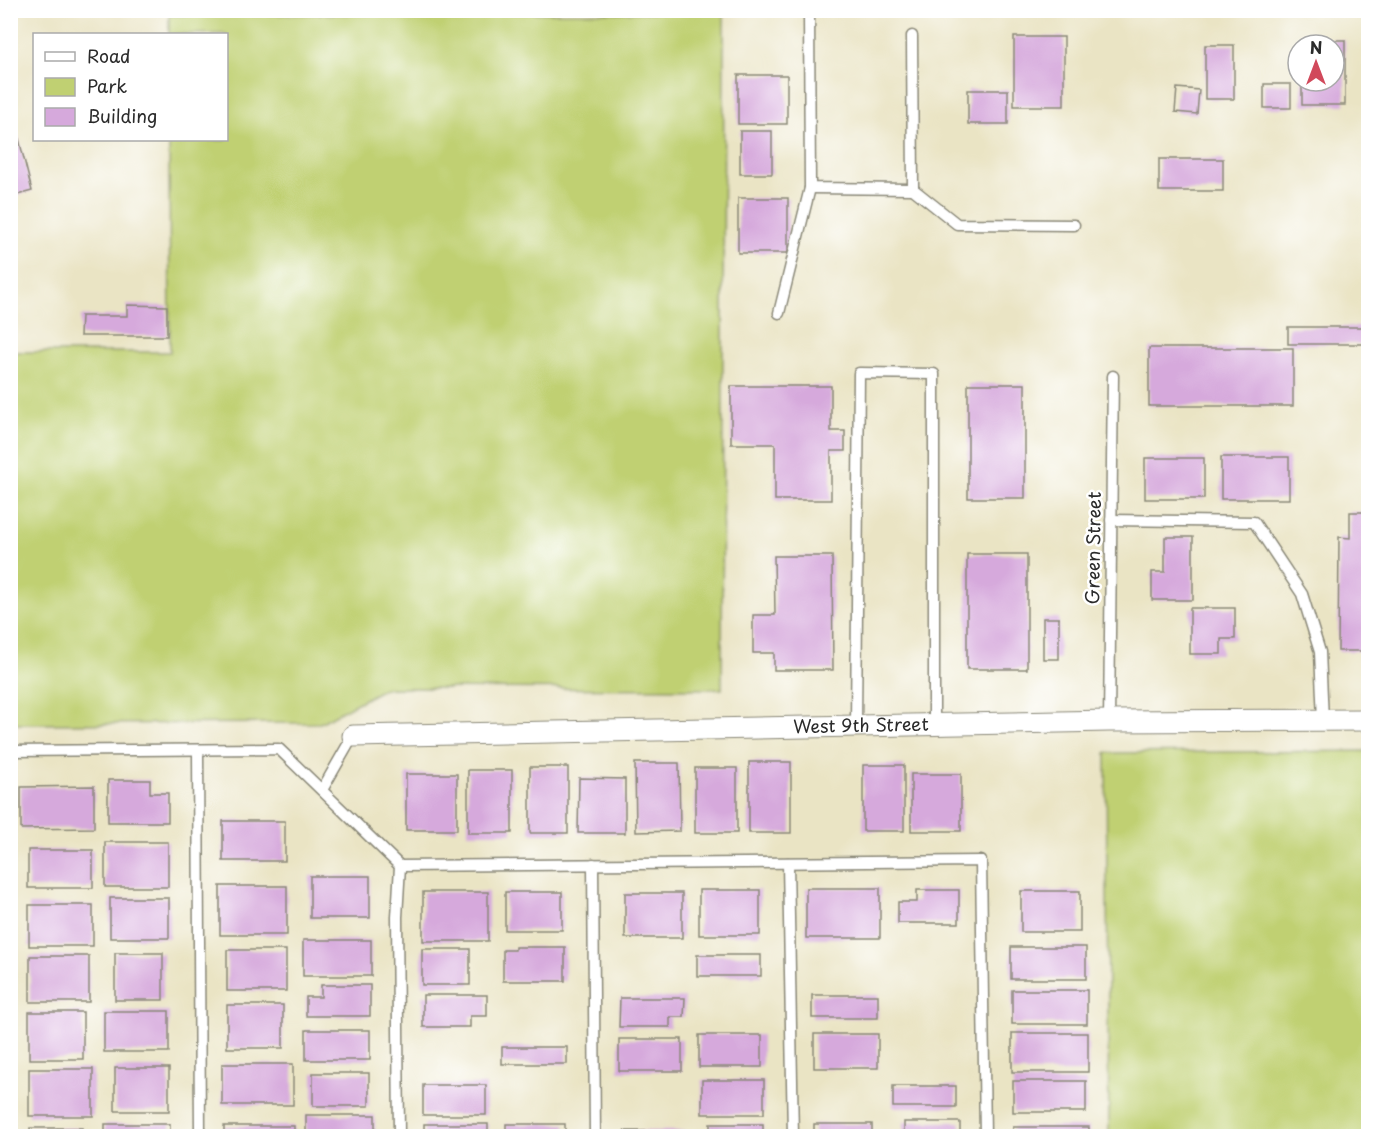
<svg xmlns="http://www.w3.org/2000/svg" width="1379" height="1147" viewBox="0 0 1379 1147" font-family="'Playpen Sans',sans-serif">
<rect width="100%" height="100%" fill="#fff"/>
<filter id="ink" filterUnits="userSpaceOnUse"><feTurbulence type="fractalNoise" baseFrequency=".0167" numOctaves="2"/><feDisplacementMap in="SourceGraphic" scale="12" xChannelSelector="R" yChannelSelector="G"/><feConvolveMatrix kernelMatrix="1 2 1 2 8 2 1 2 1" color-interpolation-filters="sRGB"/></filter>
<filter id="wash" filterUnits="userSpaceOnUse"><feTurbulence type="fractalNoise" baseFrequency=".008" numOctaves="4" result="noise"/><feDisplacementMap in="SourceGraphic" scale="24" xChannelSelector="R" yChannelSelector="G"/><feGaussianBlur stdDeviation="1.35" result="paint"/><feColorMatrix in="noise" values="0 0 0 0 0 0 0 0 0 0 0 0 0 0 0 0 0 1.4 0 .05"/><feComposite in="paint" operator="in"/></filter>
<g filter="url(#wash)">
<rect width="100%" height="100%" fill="#eae4c4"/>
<g fill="#c0d072" stroke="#767e4e" stroke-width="1.5">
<path d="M724,12L722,689L385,688L320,723L11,724V352H170L169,140H226V34H169V15Z"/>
<path d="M1368,751V1136H1109L1106,753Z"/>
</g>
<g id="blocks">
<g fill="#d6a9dc">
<rect x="1014" y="37" width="50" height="69"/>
<path d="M1302,40H1345V105H1302V81H1334V45H1302Z"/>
<rect x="1205" y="45" width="29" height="54"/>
<rect x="738" y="75" width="49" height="49"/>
<rect x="1264" y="84" width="27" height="24"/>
<path d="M1177,88L1199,90L1197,114L1175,112Z"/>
<rect x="968" y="90" width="40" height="34"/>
<rect x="740" y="131" width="32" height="43"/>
<path d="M18,135L32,191L10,197V137Z"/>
<rect x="1159" y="159" width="64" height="32"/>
<rect x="738" y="198" width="50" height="55"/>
<path d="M127,305L167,306V336H80L81,316H127Z"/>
<rect x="1288" y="327" width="76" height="17"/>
<rect x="1149" y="348" width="144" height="58"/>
<rect x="968" y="384" width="57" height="114"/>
<path d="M731,386H831V431H845V451H831V500H775V444H731Z"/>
<rect x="1221" y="457" width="68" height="42"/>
<rect x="1145" y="458" width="59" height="41"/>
<path d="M1350,512H1368V651H1338L1339,537L1350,538Z"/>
<path d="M1165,537H1193V600H1152V572H1165Z"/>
<rect x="967" y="554" width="60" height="115"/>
<path d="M774,556H832L833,670H774V653H753V615H775Z"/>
<path d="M1190,608H1235V639H1221V654H1190Z"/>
<rect x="1043" y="618" width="16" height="41"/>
<rect x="749" y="762" width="42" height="71"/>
<path d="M635,763H679L680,831L636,832Z"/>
<rect x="863" y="765" width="41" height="66"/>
<rect x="530" y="767" width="38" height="66"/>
<rect x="695" y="768" width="42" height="65"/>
<rect x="468" y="770" width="44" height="63"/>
<rect x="406" y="774" width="51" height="56"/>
<rect x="911" y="774" width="50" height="57"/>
<path d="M579,778L625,779V833H578Z"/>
<path d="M108,780H150V793H168V822H108Z"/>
<path d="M94,786V828L21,829V787Z"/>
<rect x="223" y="821" width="62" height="40"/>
<rect x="105" y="842" width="63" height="45"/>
<rect x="28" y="850" width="65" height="38"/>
<rect x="310" y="876" width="60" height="42"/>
<rect x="220" y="886" width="67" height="49"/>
<rect x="806" y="888" width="74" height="50"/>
<rect x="699" y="890" width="61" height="45"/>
<path d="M917,890H959V923H898V902H917Z"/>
<rect x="1021" y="891" width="59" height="41"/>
<rect x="423" y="892" width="65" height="49"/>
<rect x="505" y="892" width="57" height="38"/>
<rect x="625" y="893" width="57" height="45"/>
<rect x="110" y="898" width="59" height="40"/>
<rect x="29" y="905" width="64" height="41"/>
<rect x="303" y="940" width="68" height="36"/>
<path d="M515,947H565V981H503V950H515Z"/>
<rect x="1011" y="947" width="75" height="32"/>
<rect x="422" y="949" width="48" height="36"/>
<rect x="227" y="950" width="59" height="41"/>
<rect x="115" y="953" width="48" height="47"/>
<rect x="697" y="955" width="64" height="21"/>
<rect x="30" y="956" width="59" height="46"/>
<path d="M321,985H370V1016H306V997H321Z"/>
<rect x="1012" y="990" width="75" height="34"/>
<path d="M423,995H487V1016H470V1027H423Z"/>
<rect x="812" y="995" width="66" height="23"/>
<path d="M620,998H685L684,1017H670V1027H619Z"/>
<rect x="227" y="1005" width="56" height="43"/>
<rect x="104" y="1011" width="65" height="41"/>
<rect x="29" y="1012" width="54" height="47"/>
<rect x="306" y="1030" width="64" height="30"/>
<rect x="1012" y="1033" width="76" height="39"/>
<rect x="814" y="1034" width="64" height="34"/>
<rect x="699" y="1035" width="63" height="32"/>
<rect x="619" y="1039" width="63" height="32"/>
<rect x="502" y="1047" width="65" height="17"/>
<rect x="222" y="1064" width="71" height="41"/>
<rect x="115" y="1068" width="54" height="43"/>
<rect x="29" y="1069" width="64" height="47"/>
<rect x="313" y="1073" width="56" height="33"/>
<rect x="702" y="1080" width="62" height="34"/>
<rect x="1013" y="1081" width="73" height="31"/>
<rect x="423" y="1085" width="63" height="30"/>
<rect x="893" y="1086" width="63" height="21"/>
<rect x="306" y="1115" width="69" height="21"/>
<rect x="904" y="1122" width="56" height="14"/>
<rect x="105" y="1124" width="65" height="12"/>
<rect x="424" y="1124" width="64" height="12"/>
<rect x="506" y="1124" width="59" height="12"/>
<rect x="710" y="1124" width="53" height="12"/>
<rect x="814" y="1124" width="58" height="12"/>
<rect x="224" y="1126" width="70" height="10"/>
<rect x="1013" y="1127" width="76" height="9"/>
<rect x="30" y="1128" width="52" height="8"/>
<rect x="624" y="1131" width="60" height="5"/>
</g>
</g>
</g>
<g filter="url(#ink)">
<use href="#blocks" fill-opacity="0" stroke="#8a8878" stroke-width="1.5"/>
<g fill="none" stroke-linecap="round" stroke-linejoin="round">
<defs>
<g id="service">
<path d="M809,10L810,188L913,189L957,224L1074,225"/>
<path d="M912,36L913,189"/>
<path d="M779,313L810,188"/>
<path d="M1111,520L1254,522L1302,594L1320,652L1323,720"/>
<path d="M1109,721L1113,376"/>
<path d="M856,726L859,373L934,374V724"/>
<path d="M198,750L200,1136"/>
<path d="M10,751L279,749L400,866L981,861L985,1136"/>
<path d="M322,790L353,736"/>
<path d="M788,863L793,1136"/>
<path d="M593,864L595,1136"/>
<path d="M399,1136L397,917L400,866"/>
</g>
<g id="minor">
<path id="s1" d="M353,736L1109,721L1368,720"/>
</g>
</defs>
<use href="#service" stroke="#8a8878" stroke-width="13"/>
<use href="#minor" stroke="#8a8878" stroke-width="23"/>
<use href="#service" stroke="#fff" stroke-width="10"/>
<use href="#minor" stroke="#fff" stroke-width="21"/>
</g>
</g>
<g text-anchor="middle" stroke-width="5" stroke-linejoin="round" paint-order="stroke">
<g font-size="18" fill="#2b2b2b" stroke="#fff">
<text transform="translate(1094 548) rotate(-89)" y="6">Green Street</text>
<text dy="6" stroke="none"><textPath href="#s1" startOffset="508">West 9th Street</textPath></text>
</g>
</g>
<rect width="1379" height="1147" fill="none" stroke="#fff" stroke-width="36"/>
<rect x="33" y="33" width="195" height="108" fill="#ffffff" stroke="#aaaaaa" stroke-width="1.5"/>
<rect x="45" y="52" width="30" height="9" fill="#ffffff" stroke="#aaaaaa" stroke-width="1.5"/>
<text x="87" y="63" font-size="18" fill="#2b2b2b">Road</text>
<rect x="45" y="78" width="30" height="18" fill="#c0d072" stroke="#aaaaaa" stroke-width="1.5"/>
<text x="87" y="93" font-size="18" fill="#2b2b2b">Park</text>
<rect x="45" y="108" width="30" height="18" fill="#d6a9dc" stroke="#aaaaaa" stroke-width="1.5"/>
<text x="87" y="123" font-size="18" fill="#2b2b2b">Building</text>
<g transform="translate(1316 63)"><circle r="28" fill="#ffffff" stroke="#aaaaaa" stroke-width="1.5"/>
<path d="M0-4.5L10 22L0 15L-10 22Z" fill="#d1495b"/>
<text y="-9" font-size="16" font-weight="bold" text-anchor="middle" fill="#2b2b2b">N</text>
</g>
</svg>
